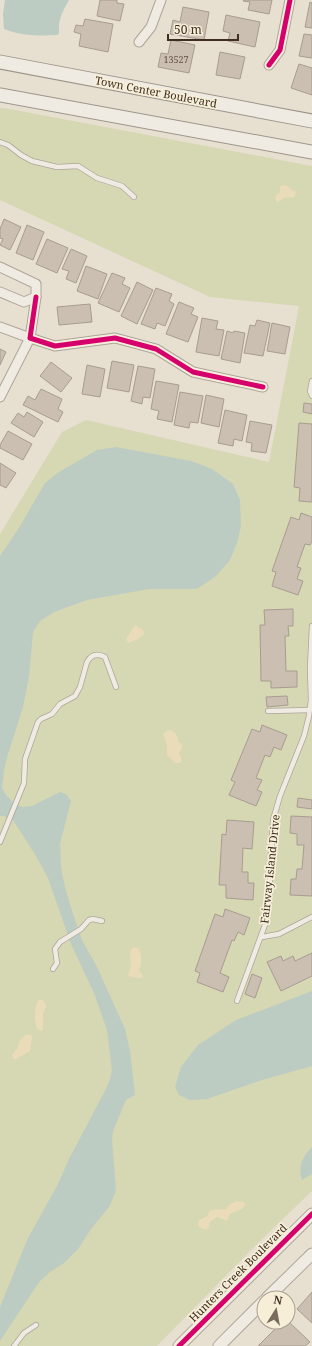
<svg xmlns="http://www.w3.org/2000/svg" width="312" height="1346" viewBox="0 0 312 1346" font-family="'Noto Serif',serif">
<rect width="100%" height="100%" fill="#e7e0d1"/>
<path fill="#d6d7b3" d="M0,108L10,109L312,166V1191L260,1241L157,1346H0V534L62,432L86,420L269,462L299,306L210,297L0,200Z"/>
<g fill="#eadcb9">
<path d="M283,185L288,186L290,189L296,192L294,197L284,198L278,202L276,201L275,196L280,192V187Z"/>
<path d="M135,625L143,630L144,634L138,639L128,643L126,639Z"/>
<path d="M168,730C175,731 178,735 178,741L182,745V748L179,753L182,760L180,763H175L167,755V745L163,734Z"/>
<path d="M133,947L138,948C142,954 142,963 139,970L143,976L142,978L131,977L128,975L131,965L130,952Z"/>
<path d="M39,1000H43L46,1006L43,1013V1029L41,1031L37,1029C35,1022 33,1006 39,1000Z"/>
<path d="M26,1035H31L32,1037L30,1051L16,1059H13L12,1055L18,1047L20,1040Z"/>
<path d="M237,1201L244,1202L245,1205L242,1209L230,1214L227,1221L217,1217L210,1222L209,1227L206,1230L199,1227C196,1218 202,1220 207,1216C208,1214 209,1212 210,1210L226,1209L230,1204Z"/>
</g>
<g fill="#bcccc2">
<path d="M5,0H69C65,7 59,17 59,26C59,30 60,31 58,35C39,36 22,36 4,29L3,14Z"/>
<path d="M116,447L191,461L212,469L233,484L240,500L241,526L237,543L230,560L216,576L197,589H149L87,600L54,612L40,621L33,632L29,677L23,707L8,754L4,770L2,788L6,795L14,803L22,807L32,806L60,792L66,794L71,801L60,844L61,868L65,887L72,911L82,940L97,967L125,1029L130,1051L135,1095L126,1100L123,1107L113,1131L112,1140L116,1191L109,1207L91,1229L78,1249L64,1263L50,1272L39,1282L0,1341V1307L28,1238L57,1186L69,1159L106,1089L110,1079L112,1070L107,1030L94,993L71,944L48,878L36,856L13,820L4,816H0V556L19,528L45,483L59,472L97,450Z"/>
<path d="M312,991V1066L262,1080L207,1099L190,1100L179,1095L175,1087L181,1067L198,1045L236,1020Z"/>
<path d="M312,1147V1174L302,1180C297,1167 303,1156 312,1147Z"/>
</g>
<g fill="#cbbfb2" stroke="#a89c90">
<path d="M100,0H117V3L124,4L120,21L97,16Z"/>
<path d="M244,0H272L269,14L248,10L250,2L243,1Z"/>
<path d="M310,2L312,3V28L305,27Z"/>
<path d="M183,7L209,12L204,40L170,34L173,20L180,22Z"/>
<path d="M226,15L260,22L255,47L228,41L230,33L223,31Z"/>
<path d="M85,19L113,24L108,52L79,46L81,34L74,32L76,25L83,26Z"/>
<path d="M304,34L312,35V58L299,56Z"/>
<path d="M171,40L195,45L189,73L158,67L161,53L168,54Z"/>
<path d="M220,52L245,57L240,79L216,75Z"/>
<path d="M299,64L312,68V95L291,88Z"/>
<path d="M4,219L21,227L10,250L0,245L3,239L0,238V229Z"/>
<path d="M27,225L44,232L33,260L16,253Z"/>
<path d="M47,239L68,248L57,273L36,264Z"/>
<path d="M71,249L87,256L76,283L66,279L69,271L62,269Z"/>
<path d="M86,266L107,274L98,299L77,291Z"/>
<path d="M112,273L125,278L122,284L130,288L119,312L98,303Z"/>
<path d="M137,282L153,290L137,324L121,316Z"/>
<path d="M156,288L172,294L169,301L174,304L165,326L157,323L155,329L141,324Z"/>
<path d="M179,302L194,308L191,314L198,317L188,342L166,334Z"/>
<path d="M90,304L92,322L59,325L57,307Z"/>
<path d="M202,318L218,321L216,329L224,330L219,356L196,352Z"/>
<path d="M257,320L270,323L263,356L244,353L250,325L255,326Z"/>
<path d="M272,323L290,327L285,354L267,351Z"/>
<path d="M227,331L233,333L234,331L245,333L240,363L221,359Z"/>
<path d="M0,349L6,352L0,365Z"/>
<path d="M112,361L134,365L129,392L107,388Z"/>
<path d="M51,362L72,378L61,392L40,376Z"/>
<path d="M87,365L105,369L100,397L82,394Z"/>
<path d="M138,366L155,369L150,398L143,397L142,404L131,401Z"/>
<path d="M156,381L179,385L172,422L157,419L159,411L151,409Z"/>
<path d="M41,389L62,399L58,409L63,412L58,422L23,405L28,396L35,400Z"/>
<path d="M180,392L203,396L198,423L190,422L189,428L174,425Z"/>
<path d="M206,395L224,399L219,427L201,423Z"/>
<path d="M304,403L312,404V414L303,412Z"/>
<path d="M225,410L247,415L242,441L234,439L233,446L218,443Z"/>
<path d="M27,412L43,422L34,437L11,423L18,413L24,417Z"/>
<path d="M250,421L272,425L266,453L251,451L252,443L246,442Z"/>
<path d="M299,423L312,424V502L299,501L300,488L294,487Z"/>
<path d="M8,431L32,444L23,460L0,448V445Z"/>
<path d="M0,463L16,473L6,488L0,485Z"/>
<path d="M301,513L312,517V541L310,545L305,544L297,567L301,568L297,579L303,581L298,595L272,586L276,572L272,571L291,517L299,520Z"/>
<path d="M293,609V626H288L289,636H285L286,671H297V687L271,688V681H261L260,625H265L264,610Z"/>
<path d="M287,696L288,705L267,707L266,697Z"/>
<path d="M262,725L287,735L281,750L274,747L270,757L265,755L256,778L262,780L257,790L262,792L256,806L229,795L235,782L231,780L252,729L260,732Z"/>
<path d="M298,798L312,800V809L297,807Z"/>
<path d="M291,816L312,817V896L290,895L291,879H296L297,869H302L304,845H297V834L290,833Z"/>
<path d="M227,820L254,822L252,849L243,848L242,872H248V883H254L253,900L226,898V885H219L222,834L226,835Z"/>
<path d="M225,909L250,918L244,935L238,932L234,941L232,940L220,973L229,977L223,992L197,982L200,973L195,971L215,914L223,917Z"/>
<path d="M312,953V976L281,991L267,962L281,956L283,961L293,956L295,961Z"/>
<path d="M252,974L262,978L255,998L245,994Z"/>
<path d="M312,1292V1323L297,1309Z"/>
<path d="M288,1321L310,1342L305,1346H258L282,1322H288Z"/>
</g>
<g fill="none" stroke-linecap="round" stroke-linejoin="round">
<defs>
<g id="service">
<path d="M0,142L8,145L21,155L32,161L57,167L78,166L97,178L122,186L134,197"/>
<path d="M312,381L310,391L312,396"/>
<path d="M268,711L310,710"/>
<path d="M0,842L24,783L25,759L38,722L41,719L52,714L60,704L75,696L80,687L87,662C91,655 97,653 105,657L116,687"/>
<path d="M262,937L279,934L312,917"/>
<path d="M53,969L57,963L55,949L60,942L81,929L89,920L93,919L102,921"/>
<path d="M237,1001L266,922L269,901L273,820L280,796L304,736L309,716L311,700L310,669L312,626"/>
<path d="M14,1346L24,1333L36,1325"/>
</g>
<g id="minor">
<path d="M139,42L151,27L161,0"/>
<path d="M269,65L280,50L290,0"/>
<path d="M0,267L36,284V297L24,302L0,292"/>
<path d="M36,297L30,338L55,346L115,338L156,349L193,372L263,387"/>
<path d="M0,327L30,338L0,397"/>
</g>
<g id="tertiary">
<path d="M267,1298L312,1254"/>
<path d="M179,1346L312,1214"/>
<path d="M219,1346L264,1301"/>
</g>
<g id="secondary">
<path d="M0,62L312,121"/>
<path d="M0,95L312,152"/>
</g>
</defs>
<use href="#service" stroke="#ada599" stroke-width="6"/>
<use href="#minor" stroke="#ada599" stroke-width="11"/>
<use href="#tertiary" stroke="#ada599" stroke-width="13"/>
<use href="#secondary" stroke="#9c958a" stroke-width="15"/>
<use href="#service" stroke="#efebe3" stroke-width="4.5"/>
<use href="#minor" stroke="#efebe3" stroke-width="9"/>
<use href="#tertiary" stroke="#efebe3" stroke-width="11"/>
<use href="#secondary" stroke="#efebe3" stroke-width="13"/>
<defs>
<g id="cycleway">
<path d="M269,65L280,50L290,0"/>
<path d="M36,297L30,338L55,346L115,338L156,349L193,372L263,387"/>
<path d="M179,1346L312,1214"/>
</g>
</defs>
<use href="#cycleway" stroke="#f7eed8" stroke-width="8"/>
<use href="#cycleway" stroke="#d6006c" stroke-width="5"/>
</g>
<g text-anchor="middle" stroke-width="3.5" stroke-linejoin="round" paint-order="stroke">
<g font-size="9" fill="#605244">
<text x="176" y="63">13527</text>
</g>
<g font-size="11" fill="#3d2e20" stroke="#f7eed8">
<text transform="translate(156 92) rotate(11)" y="4">Town Center Boulevard</text>
<text transform="translate(270 869) rotate(-84)" y="4">Fairway Island Drive</text>
<text transform="translate(238 1273) rotate(-45)" y="4">Hunters Creek Boulevard</text>
</g>
</g>
<g transform="translate(276 1310) rotate(11)"><circle r="19" fill="#f7eed8" stroke="#ada18e"/>
<path d="M0-3L7 15L0 10L-7 15Z" fill="#786c5e"/>
<text y="-6" font-size="11" font-weight="bold" text-anchor="middle" fill="#3d2e20">N</text>
</g>
<path d="M168 34v6h70v-6" fill="none" stroke="#3d2e20" stroke-width="2"/>
<text x="174" y="34" font-size="12" fill="#3d2e20" stroke="#f7eed8" stroke-width="3" paint-order="stroke">50 m</text>
</svg>
